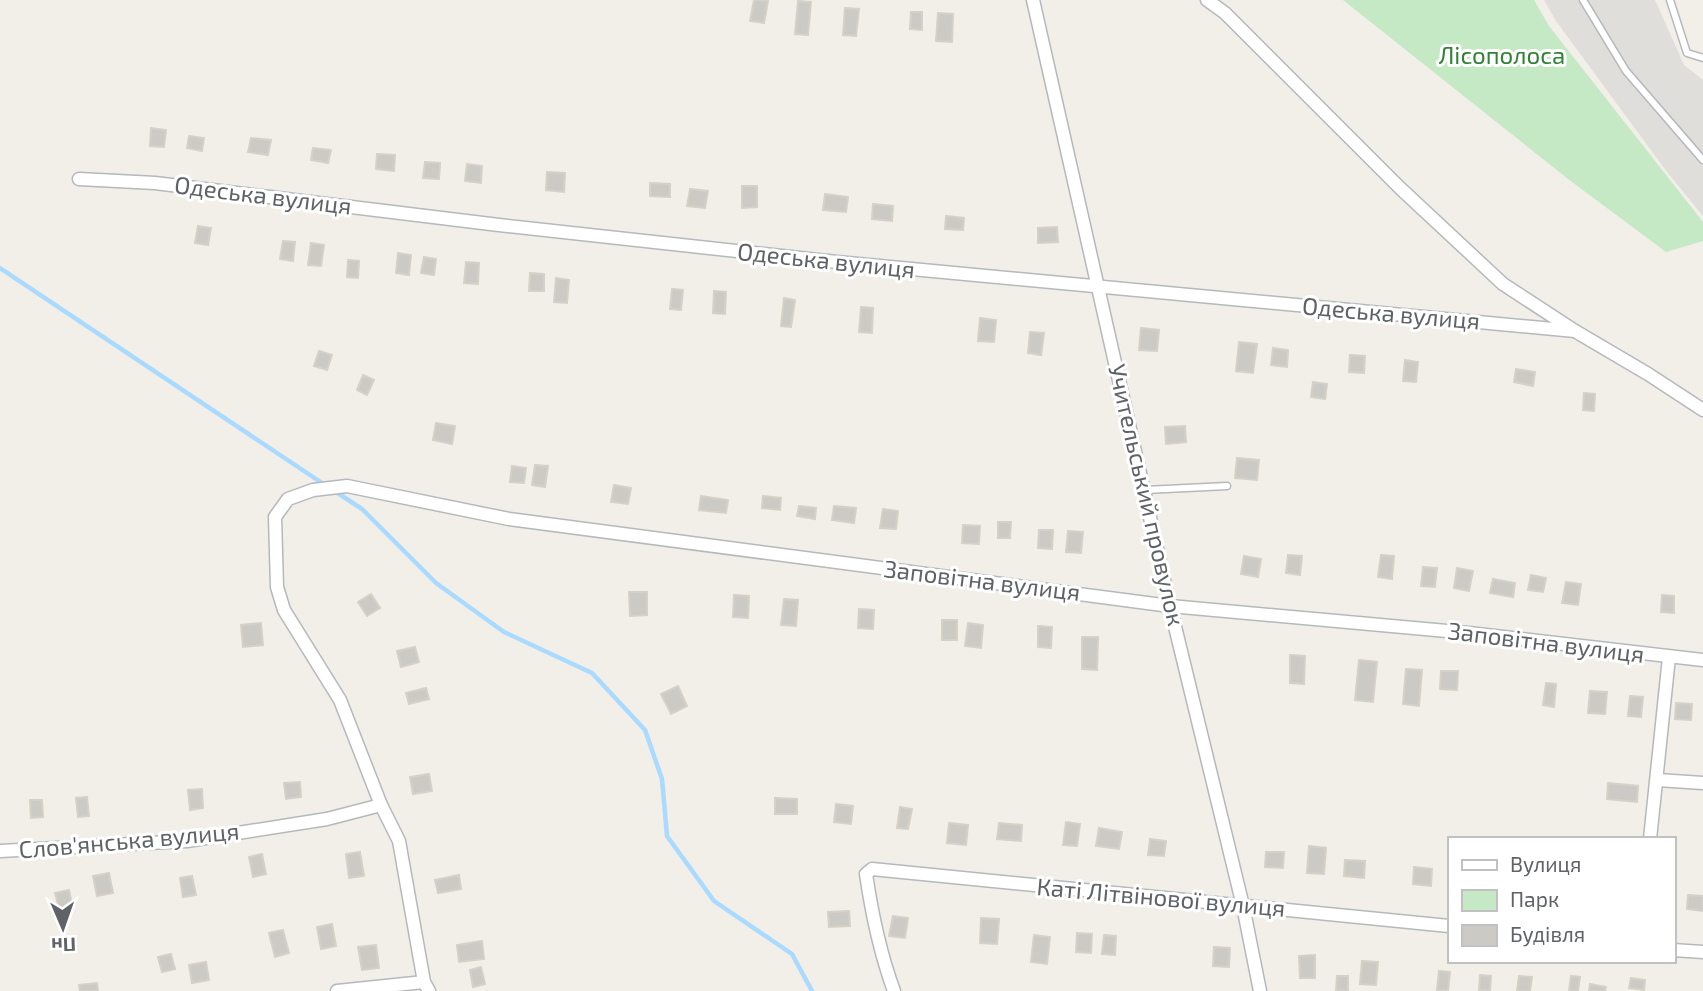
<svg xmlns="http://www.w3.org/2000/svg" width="1703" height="991" viewBox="0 0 1703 991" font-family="'Exo 2',sans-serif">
<rect width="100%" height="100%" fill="#f1efe8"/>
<path fill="#e0deda" d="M1544,0H1655L1684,65L1703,80V216L1667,172L1556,21Z"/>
<path fill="#c5e8c5" d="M1343,0H1534L1549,26L1703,222V241L1666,252L1568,179Z"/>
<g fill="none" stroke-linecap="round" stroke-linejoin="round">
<g stroke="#aadaff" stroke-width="4.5">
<path d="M0,268L325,485"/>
<path d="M336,492L362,509L436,583L504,632L592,673L645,730L662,779L667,836L714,901L792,954L812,991"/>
</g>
</g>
<g fill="#cccac5" stroke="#d6d1c6" stroke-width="2">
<path d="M754,0L768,1L764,23L750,21Z"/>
<path d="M798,1L811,2L808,35L795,34Z"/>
<path d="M845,8L859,9L856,36L843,35Z"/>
<path d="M911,12H922V30L910,29Z"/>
<path d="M938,13L953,14L952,42L936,41Z"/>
<path d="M151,128L166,130L164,147L150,146Z"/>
<path d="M189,136L204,138L202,151L187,148Z"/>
<path d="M251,138L271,140L268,155L248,152Z"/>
<path d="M313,148L331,150L328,163L311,160Z"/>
<path d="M377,154L395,155L394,171L376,169Z"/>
<path d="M425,162L440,163L439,179L423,178Z"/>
<path d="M467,164L482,166L481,183L465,181Z"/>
<path d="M547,172L565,173L564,192L546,190Z"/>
<path d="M650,183L670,184V197L650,196Z"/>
<path d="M742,186H757V207L742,208Z"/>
<path d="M690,189L708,191L705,208L687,206Z"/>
<path d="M825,194L848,197L846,212L823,210Z"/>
<path d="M873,204L893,206L892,221L872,219Z"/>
<path d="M946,216L964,218L963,230L945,229Z"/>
<path d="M198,226L211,228L208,245L195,243Z"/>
<path d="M1057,227L1058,242L1038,243V228Z"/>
<path d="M283,241L295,242L293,261L280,259Z"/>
<path d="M311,243L324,245L321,266L308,265Z"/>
<path d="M398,253L411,255L409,275L396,273Z"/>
<path d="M424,257L436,259L434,275L421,273Z"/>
<path d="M348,260L359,261L358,278L347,277Z"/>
<path d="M466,262L479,263L478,284L464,283Z"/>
<path d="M530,273L544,274V291H529Z"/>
<path d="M556,278L569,280L567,303L554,302Z"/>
<path d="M672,289L683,290L681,310L670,309Z"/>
<path d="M714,291L726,292L725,314L713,313Z"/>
<path d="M784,298L795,300L791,327L781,326Z"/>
<path d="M861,307L873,308L872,333L859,332Z"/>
<path d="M980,318L996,320L994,342L978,341Z"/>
<path d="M1141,328L1159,330L1157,351L1139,350Z"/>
<path d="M1030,332L1044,333L1041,355L1028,353Z"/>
<path d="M1239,342L1257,344L1253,373L1236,371Z"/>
<path d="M1273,348L1288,350L1287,367L1271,365Z"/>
<path d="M319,351L332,355L327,370L314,366Z"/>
<path d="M1350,355L1365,356L1364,373L1349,372Z"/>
<path d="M1405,360L1418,362L1416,382L1403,381Z"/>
<path d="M1516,369L1535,372L1533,386L1514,382Z"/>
<path d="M363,375L374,380L367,395L357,390Z"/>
<path d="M1313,382L1327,384L1325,399L1311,397Z"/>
<path d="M1584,393L1595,394L1594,411L1583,410Z"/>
<path d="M436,423L455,426L452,444L433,440Z"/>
<path d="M1185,426L1186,442L1166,444L1165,427Z"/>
<path d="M1237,458L1259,460L1257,480L1235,478Z"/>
<path d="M535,465L548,466L545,487L532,485Z"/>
<path d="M512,466L526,468L524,483L510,482Z"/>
<path d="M614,485L631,488L628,504L611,502Z"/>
<path d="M701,496L728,500L726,513L699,510Z"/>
<path d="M763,496L781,498L780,510L762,508Z"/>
<path d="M799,506L816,508L815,519L797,516Z"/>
<path d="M834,506L856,508L854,523L832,520Z"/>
<path d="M883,509L898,511L896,529L880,528Z"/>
<path d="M998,522H1011L1010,538H998Z"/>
<path d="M963,525L980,526L979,544L962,543Z"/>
<path d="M1039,530H1053L1052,549L1038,548Z"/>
<path d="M1068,531L1083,532L1081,553L1066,552Z"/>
<path d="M1288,555L1302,556L1300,575L1286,573Z"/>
<path d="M1381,555L1394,556L1392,579L1378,577Z"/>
<path d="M1244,556L1261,559L1258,577L1241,574Z"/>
<path d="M1423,567L1437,568L1435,587L1421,586Z"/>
<path d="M1457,568L1473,571L1469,591L1454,588Z"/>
<path d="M1531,575L1546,578L1543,592L1528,590Z"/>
<path d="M1493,579L1515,583L1513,597L1490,593Z"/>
<path d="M1566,582L1581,584L1578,605L1562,603Z"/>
<path d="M629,592H647V615L630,616Z"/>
<path d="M371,594L380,608L367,616L358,602Z"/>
<path d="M734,595L749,596L748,618L733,617Z"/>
<path d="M1662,595L1674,596V613L1661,612Z"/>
<path d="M784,599L798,600L796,626L781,625Z"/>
<path d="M859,609L874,610L873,629L858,628Z"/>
<rect x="942" y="620" width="15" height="20"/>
<path d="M261,623L263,645L243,647L241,625Z"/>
<path d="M968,623L983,625L981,648L965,646Z"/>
<path d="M1038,626L1052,627L1051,648L1038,647Z"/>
<path d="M1082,637H1098L1097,670L1082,669Z"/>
<path d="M415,647L419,662L401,667L397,651Z"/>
<path d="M1290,655L1305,656L1304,684L1290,683Z"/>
<path d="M1359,660L1377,662L1373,702L1355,700Z"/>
<path d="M1406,669L1422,670L1419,706L1403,704Z"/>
<path d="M1441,671H1458L1457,690L1440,689Z"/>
<path d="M1546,683L1556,684L1554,707L1543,705Z"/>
<path d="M678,686L687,706L671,714L661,694Z"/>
<path d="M426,688L429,699L409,704L406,693Z"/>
<path d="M1590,691L1607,692L1605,714L1588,713Z"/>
<path d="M1630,696L1643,697L1641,717L1628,716Z"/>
<path d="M1676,703L1692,704L1691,720L1675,719Z"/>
<path d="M429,774L432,791L413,794L410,777Z"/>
<path d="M300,782L301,797L286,799L284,783Z"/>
<path d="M1608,783L1638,786L1637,802L1607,799Z"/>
<path d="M202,789L203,808L190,810L188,790Z"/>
<path d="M87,797L89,816L78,817L76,798Z"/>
<path d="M775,798L797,799V814H775Z"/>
<path d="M30,800H42L43,817L31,818Z"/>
<path d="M836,804L853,806L851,824L834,822Z"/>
<path d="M900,807L912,809L908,829L897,828Z"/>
<path d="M1066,822L1080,824L1077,846L1063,845Z"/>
<path d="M949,823L968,825L966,845L947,843Z"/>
<path d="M999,823L1022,825L1021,841L997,839Z"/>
<path d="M1099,828L1122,832L1119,849L1096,846Z"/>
<path d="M1150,839L1166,841L1164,856L1148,855Z"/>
<path d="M1309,846L1326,848L1324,874L1307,873Z"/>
<path d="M360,852L364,876L349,878L346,854Z"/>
<path d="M1266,852H1284L1283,868L1265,867Z"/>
<path d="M262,854L266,874L253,877L249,857Z"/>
<path d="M1345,860L1365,861L1364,878L1344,876Z"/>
<path d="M1414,867L1432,869L1431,886L1413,884Z"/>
<path d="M109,873L113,893L97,896L93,876Z"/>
<path d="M459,875L461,889L438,893L435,880Z"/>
<path d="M192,876L196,895L183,897L180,878Z"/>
<path d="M69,890L72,905L59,908L55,893Z"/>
<path d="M1688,895L1703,896V911L1687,909Z"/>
<path d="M849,911L850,926L829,927L828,912Z"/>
<path d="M893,916L908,918L905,938L889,936Z"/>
<path d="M981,918L999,919L997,944L980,943Z"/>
<path d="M332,924L336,946L321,949L317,927Z"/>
<path d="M283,930L289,953L275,957L269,933Z"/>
<path d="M1077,933L1092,934L1091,953L1076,952Z"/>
<path d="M1034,935L1050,937L1047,964L1031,962Z"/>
<path d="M1104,935L1116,936L1115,955L1102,954Z"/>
<path d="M482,941L484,959L459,962L457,945Z"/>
<path d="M376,945L379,968L362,970L358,947Z"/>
<path d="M1214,947L1230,948L1229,967L1213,966Z"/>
<path d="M171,954L175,969L162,972L158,957Z"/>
<path d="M1315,955V978H1300L1299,956Z"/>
<path d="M1362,961L1378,962L1376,985L1360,984Z"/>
<path d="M206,962L209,980L192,983L189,965Z"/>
<path d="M481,967L485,984L473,987L470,970Z"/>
<path d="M1439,971L1450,972L1448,991L1437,990Z"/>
<path d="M1480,975L1491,976L1490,991L1479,990Z"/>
<path d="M1337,976H1348V991H1336Z"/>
<path d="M1519,976L1532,977L1530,991H1517Z"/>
<path d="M1571,976L1580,977L1578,991H1569Z"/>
<path d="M1631,978L1645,980L1644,990L1629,988Z"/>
<path d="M97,983L98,991H80L79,985Z"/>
<path d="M1590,984L1606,987L1605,991H1589Z"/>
</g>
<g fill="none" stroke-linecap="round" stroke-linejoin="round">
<defs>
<g id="service">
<path d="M1583,0L1626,71L1703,160"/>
<path d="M1670,0L1687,53L1703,58"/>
<path d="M1145,490L1227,486"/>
</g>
<g id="minor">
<path d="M1033,0L1170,606L1243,906L1260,991"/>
<path d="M1207,0L1225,13L1400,188L1503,284L1575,331L1648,374L1703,410"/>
<path d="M79,179L155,183L499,225L837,262L1575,331"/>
<path d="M1658,780L1703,783"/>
<path d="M1650,839L1669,657"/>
<path d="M0,851L187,841L327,819L381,805"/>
<path d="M1673,950L1703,952"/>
<path d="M337,991L424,982"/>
<path d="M429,991L424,982L399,841L381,805L340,700L284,610L277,587L275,517L288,499L313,490L347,486L509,519L1170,606L1469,633L1703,660"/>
<path d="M894,991C880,953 872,915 866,874L872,869L1449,926"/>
</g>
</defs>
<use href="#service" stroke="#b5b8bc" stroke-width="9"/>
<use href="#minor" stroke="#b5b8bc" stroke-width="15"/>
<use href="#service" stroke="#fff" stroke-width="6"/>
<use href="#minor" stroke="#fff" stroke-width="12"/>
</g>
<g text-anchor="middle" stroke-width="6" stroke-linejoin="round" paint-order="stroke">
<g font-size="24" fill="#348238" stroke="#fff">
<text x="1502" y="64">Лісополоса</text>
</g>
<g font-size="24" fill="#5f6368" stroke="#fff">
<text transform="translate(263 196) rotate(7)" y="8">Одеська вулиця</text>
<text transform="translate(826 261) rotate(6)" y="8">Одеська вулиця</text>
<text transform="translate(1391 314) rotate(5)" y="8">Одеська вулиця</text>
<text transform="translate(1146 495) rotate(77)" y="8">Учительський провулок</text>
<text transform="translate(982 581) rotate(7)" y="8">Заповітна вулиця</text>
<text transform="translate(1546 643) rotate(7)" y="8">Заповітна вулиця</text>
<text transform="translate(129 841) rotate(-5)" y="8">Слов'янська вулиця</text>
<text transform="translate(1161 898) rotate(5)" y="8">Каті Літвінової вулиця</text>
</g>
</g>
<rect x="1448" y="837" width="228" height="126" fill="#ffffff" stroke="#bfc1c3" stroke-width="2"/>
<rect x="1462" y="860" width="35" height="10" fill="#ffffff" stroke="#bfc1c3" stroke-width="2"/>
<text x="1510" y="872" font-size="21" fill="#5f6368">Вулиця</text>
<rect x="1462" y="890" width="35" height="21" fill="#c5e8c5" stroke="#bfc1c3" stroke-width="2"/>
<text x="1510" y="907" font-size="21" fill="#5f6368">Парк</text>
<rect x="1462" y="925" width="35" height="21" fill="#cccac5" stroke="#bfc1c3" stroke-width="2"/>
<text x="1510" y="942" font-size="21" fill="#5f6368">Будівля</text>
<g transform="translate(63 928) rotate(178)" stroke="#ffffff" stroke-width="5" paint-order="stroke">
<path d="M0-5L12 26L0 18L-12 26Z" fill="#5f6368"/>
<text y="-10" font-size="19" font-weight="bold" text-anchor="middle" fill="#5f6368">Пн</text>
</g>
</svg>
